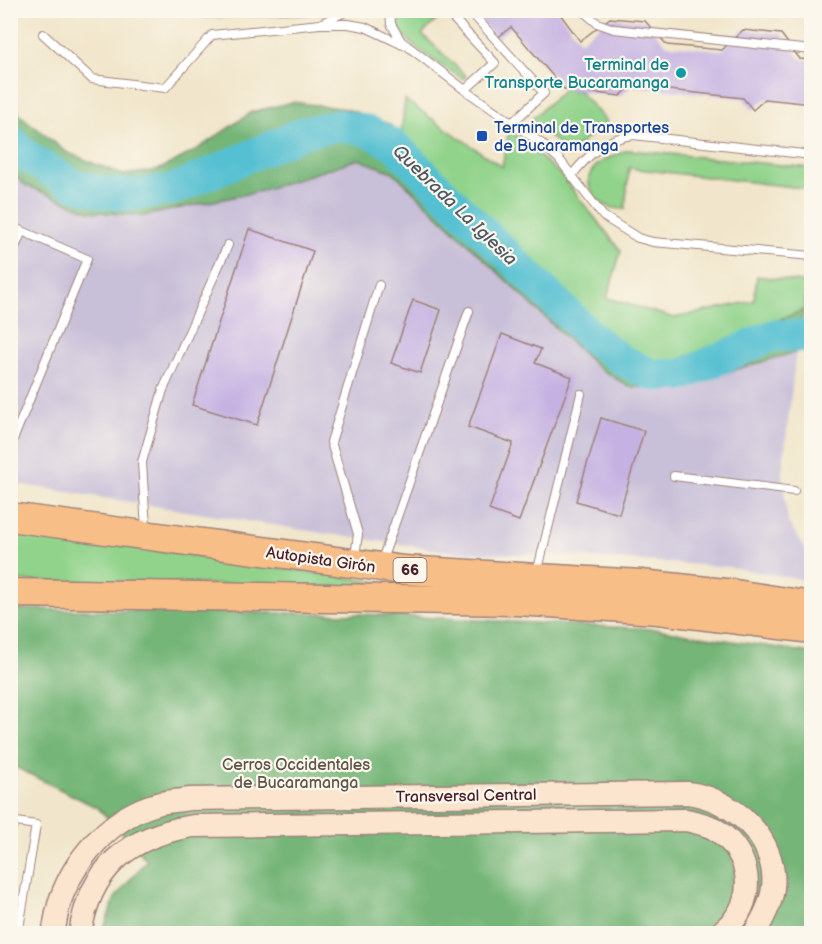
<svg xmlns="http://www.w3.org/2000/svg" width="822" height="944" viewBox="0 0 822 944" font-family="'Balsamiq Sans',sans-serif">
<rect width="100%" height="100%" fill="#fbf7ec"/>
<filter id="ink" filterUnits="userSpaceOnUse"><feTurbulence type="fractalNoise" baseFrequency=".0167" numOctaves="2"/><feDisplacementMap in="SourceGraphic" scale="12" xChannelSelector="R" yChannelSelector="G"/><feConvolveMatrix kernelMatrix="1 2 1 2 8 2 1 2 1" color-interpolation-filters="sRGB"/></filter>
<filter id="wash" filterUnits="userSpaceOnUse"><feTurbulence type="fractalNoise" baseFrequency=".008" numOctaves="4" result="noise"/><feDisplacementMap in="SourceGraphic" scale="24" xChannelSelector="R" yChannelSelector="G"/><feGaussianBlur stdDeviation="1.35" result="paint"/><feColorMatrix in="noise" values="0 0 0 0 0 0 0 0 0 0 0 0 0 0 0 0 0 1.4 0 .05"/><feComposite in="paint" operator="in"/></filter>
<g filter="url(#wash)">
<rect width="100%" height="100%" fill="#f1e6cb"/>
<path fill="#c8bfd8" d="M358,159L393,172L596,366L629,387L672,388L796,352L782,475L788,522L811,559V581L729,567L570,556L453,552L322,533L11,483L10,172L25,185L143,216L261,191Z"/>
<g fill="#91d38b" stroke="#6e795b" stroke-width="1.5">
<path d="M159,11H326L320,14L208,17Z"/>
<path d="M396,11H429L437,20L422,34L466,76L463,79C443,65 390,39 396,11Z"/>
<path d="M564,89L579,91L607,122L569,153L531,120Z"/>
<path d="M405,100L502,167L509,130L560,174L621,251L607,298L674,318L754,301L757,276L807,283L804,310L673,362C641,365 620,344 597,325L401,135Z"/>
<path d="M629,150L811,168V189L629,168L625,209C612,209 604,207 595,196C575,170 608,156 629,150Z"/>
<path d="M11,531L209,557L419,588L11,581Z"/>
</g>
<g fill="#74b577" stroke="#5f6a51" stroke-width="1.5">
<path d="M11,100L20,115L66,152L123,175L158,170L193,152L252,112L293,102L347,109L389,124L597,325C620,344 641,365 673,362L804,310L796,352L672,388L629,387L596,366L393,172L358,159L261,191L143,216L89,211L25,185L11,172Z"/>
<path d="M10,609L361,614L655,629L811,653V933H102L115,898L147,860L98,808L11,765Z"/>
</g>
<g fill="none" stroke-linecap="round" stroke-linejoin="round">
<path stroke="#55c0d1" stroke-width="32" d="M10,140L29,158L72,184L105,193L132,195L174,189L305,132L341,125L368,131L394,145L595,340L622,360L652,375H682L774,335L812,337"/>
</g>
<g id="blocks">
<g fill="#c5b1e2">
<path d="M472,10H557L580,41L610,18L645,21L667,45L722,50L743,30L781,34L800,59L812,60V104L765,99L753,110L743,98L632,86L620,96L564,89L511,27L496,39Z"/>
<path d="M249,229L313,251L257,425L192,405Z"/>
<path d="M413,300L441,310L420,373L391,363Z"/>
<path d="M502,334L541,349L535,363L572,377L519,521L489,510L513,443L468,427Z"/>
<path d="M601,418L644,431L619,514L576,501Z"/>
</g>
</g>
</g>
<g filter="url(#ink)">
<use href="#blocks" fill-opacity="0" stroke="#9e827b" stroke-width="1.5"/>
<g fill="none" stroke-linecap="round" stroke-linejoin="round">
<defs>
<g id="lane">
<path d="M390,10L391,24L401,41L465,90L541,143L559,159L603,216L638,238L653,242L812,256"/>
<path d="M461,10L453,18L495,63L465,90"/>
<path d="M469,10L544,93L513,122"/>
<path d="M582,10L597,23L614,29L812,50"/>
<path d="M322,23L349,10"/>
<path d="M43,34L92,79L165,88L212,35L320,24H348L365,27L403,45"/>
<path d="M572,175C588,155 606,138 633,135L812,155"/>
<path d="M10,227L22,231"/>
<path d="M10,259L22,231L87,259L10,447"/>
<path d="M674,476L794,491"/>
<path d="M146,529L142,462L163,390L228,245"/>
<path d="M355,557L358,534L331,442L379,285"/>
<path d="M381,563L469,311"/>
<path d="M537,573L581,394"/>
<path d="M10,821L36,825L18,934"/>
</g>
<g id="secondary">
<path d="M53,934C56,920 57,906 63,893C79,853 115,815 157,804C167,801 179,801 189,799L688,793C729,799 768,830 773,873C776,895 765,916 754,934"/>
<path d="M80,934C90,868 129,836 193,826L686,820C695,822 705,824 713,828C747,848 758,889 734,920C730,925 724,929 720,934"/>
</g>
<g id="highway">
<path d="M10,517L404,570L641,584L735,594L812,606"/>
<path d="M10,593L516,601L658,610L812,629"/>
</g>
</defs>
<use href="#lane" stroke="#9e827b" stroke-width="10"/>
<use href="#secondary" stroke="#9e827b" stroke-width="25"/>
<use href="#highway" stroke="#9e827b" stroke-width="31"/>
<use href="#lane" stroke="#fff" stroke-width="8"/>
<use href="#secondary" stroke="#fce5cf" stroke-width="22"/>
<use href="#highway" stroke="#f7be87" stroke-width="28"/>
</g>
</g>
<circle fill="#0f9aa8" stroke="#fbf7ec" stroke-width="2" cx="681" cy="73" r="6"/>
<rect fill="#1a4fb4" stroke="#fbf7ec" stroke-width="2" x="476" y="130" width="12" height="12" rx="3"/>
<g text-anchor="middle" stroke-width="4.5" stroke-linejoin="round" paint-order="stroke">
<rect fill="#fbf7ec" stroke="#7f6065" stroke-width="1.5" x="393.5" y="558" width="33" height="24" rx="4.5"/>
<g font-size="15" font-weight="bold" fill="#4a1f2b">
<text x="410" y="575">66</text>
</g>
<g font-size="16" fill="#0d838f" stroke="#fbf7ec" text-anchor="end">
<text x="669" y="70">Terminal de<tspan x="669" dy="18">Transporte Bucaramanga</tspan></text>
</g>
<g font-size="16" fill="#164399" stroke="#fbf7ec" text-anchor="start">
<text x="494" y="133">Terminal de Transportes<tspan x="494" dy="18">de Bucaramanga</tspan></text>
</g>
<g font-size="16" fill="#4a1f2b" stroke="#fbf7ec">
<text transform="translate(321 559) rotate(8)" y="6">Autopista Girón</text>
<text transform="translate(466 795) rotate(-1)" y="6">Transversal Central</text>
</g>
<g font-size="16" fill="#5f5548" stroke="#fbf7ec">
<text x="296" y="770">Cerros Occidentales<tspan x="296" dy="18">de Bucaramanga</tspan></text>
</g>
<g font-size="18" font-style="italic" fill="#4e5765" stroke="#fbf7ec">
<text transform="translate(455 205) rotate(44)" y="6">Quebrada La Iglesia</text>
</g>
</g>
<rect width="822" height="944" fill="none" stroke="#fbf7ec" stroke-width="36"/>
</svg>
